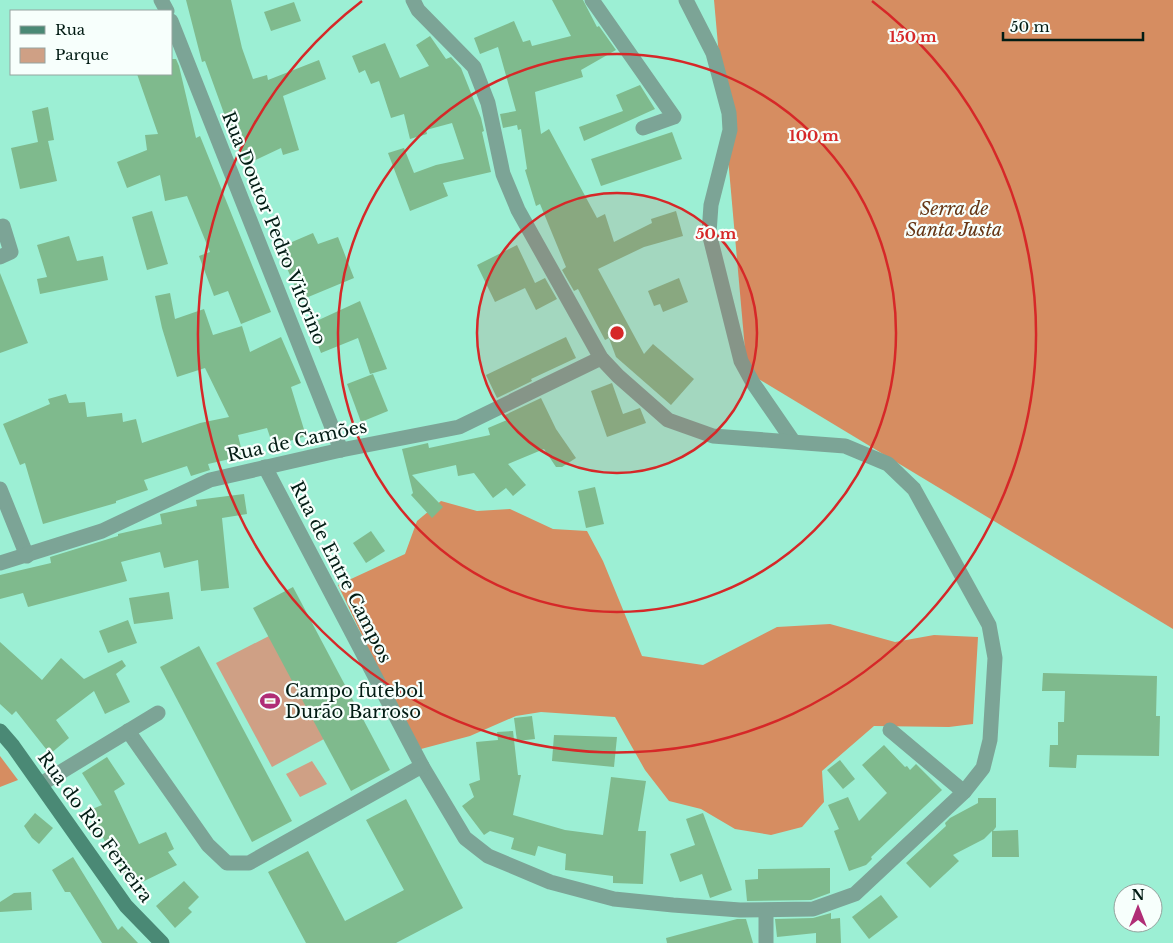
<svg xmlns="http://www.w3.org/2000/svg" width="1173" height="943" viewBox="0 0 1173 943" font-family="'Libre Baskerville',serif">
<rect width="100%" height="100%" fill="#9cefd4"/>
<g fill="#cfa085">
<path d="M269,636L324,739L272,767L216,663Z"/>
<path d="M312,761L327,784L300,797L286,774Z"/>
</g>
<g fill="#d68d61">
<path d="M714,0H1173V629L747,372Z"/>
<path d="M441,501L477,511L510,509L553,529L587,531L603,561L642,656L703,665L777,627L830,624L895,642L934,635L978,637L973,724L949,727L874,726L822,771L824,802L802,827L771,835L735,829L701,809L669,801L645,770L615,717L541,712L516,716L470,736L421,749L385,684L338,585L405,554L417,521Z"/>
<path d="M0,756L18,780L0,787Z"/>
</g>
<g fill="#7fba8d">
<path d="M186,0H231L242,48L253,79L267,75L268,80L319,60L326,79L283,96L299,150L283,155L281,148L247,164L226,119L205,61L202,62Z"/>
<path d="M552,0H583L597,27L599,26L616,50L581,70L583,77L535,92L541,134L549,129L597,218L605,214L614,242L652,223L651,219L676,211L683,236L644,247L598,269L644,354L653,344L694,379L671,405L616,357L609,338L605,340L578,289L574,291L562,270L566,267L540,204L536,206L525,170L527,169L521,129L518,130L517,125L503,128L500,114L516,111L498,47L480,54L474,38L514,21L523,42L530,40L532,46L571,36Z"/>
<path d="M294,2L301,21L271,31L264,12Z"/>
<path d="M430,36L446,59L451,57L461,68L481,118L484,131L482,132L491,172L443,183L448,196L410,211L388,153L404,148L414,173L436,165L464,159L452,123L426,130L427,134L410,139L404,114L391,118L379,81L371,84L365,70L359,73L352,56L385,43L400,78L429,66L416,45Z"/>
<path d="M171,59H176L179,66L196,138L200,136L271,312L241,324L228,291L214,296L199,256L210,252L187,196L165,201L160,175L127,188L117,162L147,150L145,135L158,134L137,74H171Z"/>
<path d="M640,85L655,109L584,141L579,127L623,111L616,95Z"/>
<path d="M48,107L54,140L48,141L57,181L20,189L11,148L38,142L32,111Z"/>
<path d="M672,132L682,159L601,186L591,159Z"/>
<path d="M152,211L168,264L147,270L132,217Z"/>
<path d="M313,233L318,244L338,237L354,278L301,300L278,248Z"/>
<path d="M69,236L77,261L103,256L108,280L40,294L37,279L47,277L37,245Z"/>
<path d="M517,245L535,283L545,278L557,299L536,310L525,288L495,302L477,265Z"/>
<path d="M0,273L28,343L0,353Z"/>
<path d="M679,278L688,302L663,312L660,304L654,306L648,291Z"/>
<path d="M170,293L175,319L204,309L213,335L242,326L250,352L281,337L301,383L291,387L306,436L273,446L267,428L238,435L243,456L208,464L210,470L191,476L187,466L144,480L148,490L116,501V503L43,524L25,463L20,465L3,424L50,404L48,399L66,394L69,403L85,402L87,417L122,413L123,422L136,419L142,443L200,423L229,417L205,368L177,377L162,328L155,296Z"/>
<path d="M360,301L387,369L370,374L358,338L321,353L310,324Z"/>
<path d="M566,337L576,358L531,379L532,381L497,398L486,375Z"/>
<path d="M373,374L388,411L361,422L347,384Z"/>
<path d="M612,383L623,414L640,408L646,423L607,437L591,391Z"/>
<path d="M541,398L556,429L576,458L562,467H556L544,449L508,464L526,485L513,496L506,488L493,498L474,473L458,476L456,465L412,475L443,507L432,518L411,495L413,493L402,449L428,443L429,448L490,435L488,428L507,420L505,415Z"/>
<path d="M595,487L604,524L586,528L578,491Z"/>
<path d="M244,494L247,514L222,518L229,588L201,591L198,560L164,568L160,552L121,562L127,581L28,607L23,593L0,599V575L51,563L50,557L118,536V534L162,524L160,514L197,506L196,500Z"/>
<path d="M371,531L385,551L366,563L353,543Z"/>
<path d="M293,587L390,770L351,791L253,608Z"/>
<path d="M169,592L173,619L134,624L129,598Z"/>
<path d="M128,620L137,643L108,653L99,631Z"/>
<path d="M0,642L42,680L61,658L84,679L122,660L126,666L116,674L130,702L105,714L94,691L56,720L69,738L50,754L16,711L12,715L0,704Z"/>
<path d="M199,646L292,821L252,842L160,667Z"/>
<path d="M1043,673L1157,676L1156,716H1160L1159,756L1077,755L1076,768L1049,767L1050,745H1058V722H1064L1065,691H1042Z"/>
<path d="M532,716L535,739L517,741L514,718Z"/>
<path d="M513,731L518,775H521L513,815L565,830L603,835L611,777L646,781L638,831H646L643,884L613,883V876L565,870L566,854L538,846L535,856L511,849L514,838L490,831L484,835L462,806L474,797L469,784L480,780L476,742L498,740L497,732Z"/>
<path d="M554,735L617,737L614,767L552,761Z"/>
<path d="M884,745L905,767L907,766L910,770L916,764L942,790L871,857L872,859L866,865L849,871L834,831L839,829L828,805L848,797L859,821L887,793L862,765Z"/>
<path d="M107,757L125,784L114,791L139,844L166,832L174,849L168,852L177,865L130,888L117,862L115,863L90,810L102,805L82,773Z"/>
<path d="M840,760L855,779L843,789L827,770Z"/>
<path d="M978,798H996V827L993,831L1018,830L1019,857H992V831L984,839L953,855L959,861L930,888L906,863L946,826L945,823L950,818L978,803Z"/>
<path d="M406,799L463,908L396,943H306L268,872L308,851L345,921L404,890L366,820Z"/>
<path d="M35,813L53,828L39,844L32,838L24,826Z"/>
<path d="M703,813L732,890L710,898L702,874L680,882L670,854L695,845L686,819Z"/>
<path d="M73,857L118,930L122,926L138,943H102L70,892H65L52,870Z"/>
<path d="M830,868V893L811,900L747,901L745,880L758,879V869Z"/>
<path d="M184,881L199,897L188,908L192,912L175,928L156,906Z"/>
<path d="M31,892L32,910L0,912V902L14,893Z"/>
<path d="M881,895L898,917L869,939L852,917Z"/>
<path d="M831,913V919L840,918L841,943H816V933L777,937L775,919L813,918Z"/>
<path d="M737,919H746L753,943H667L666,938Z"/>
</g>
<g fill="none" stroke-linecap="round" stroke-linejoin="round">
<g stroke="#7ca496" stroke-width="15">
<path d="M161,0L167,11"/>
<path d="M592,0L674,117L643,128"/>
<path d="M686,0L713,53L729,113L730,130L711,205L709,233L741,361L753,383L793,441"/>
<path d="M171,21L341,450"/>
<path d="M0,228L3,226L11,252L0,257"/>
<path d="M265,467L422,766L465,838L488,856L550,882L614,899L673,905L740,910L813,909L855,894L964,792L983,768L990,740L995,658L989,625L914,489L888,464L845,446L713,436L668,420L618,376L601,358L518,210L503,174L488,103L474,67L418,10L413,0"/>
<path d="M0,489L27,556"/>
<path d="M0,563L102,531L210,480L341,450L459,427L601,358"/>
<path d="M890,730L964,792"/>
<path d="M128,731L208,845L227,863H249L422,766"/>
<path d="M41,784L158,713"/>
<path d="M766,911V943"/>
</g>
<path stroke="#4a8975" stroke-width="15" d="M0,731L13,746L126,906L162,943"/>
</g>
<circle cx="617" cy="333" r="140" fill="#d62828" fill-opacity=".12"/>
<g fill="none" stroke="#d62828" stroke-width="2.5">
<circle cx="617" cy="333" r="140"/>
<circle cx="617" cy="333" r="279"/>
<path d="M872 1A419 419 0 1 1 362 1"/>
</g>
<defs>
<symbol id="stadium-bare" viewBox="-9 -9 18 18"><path d="M0-5a6.5 5 0 1 0 0 10a6.5 5 0 1 0 0-10ZM-3.5-1.8h7v3.6h-7Z" fill="#b02d76" stroke="#f7fffc" stroke-width="2.5" paint-order="stroke"/></symbol>
</defs>
<g fill-rule="evenodd">
<use href="#stadium-bare" x="256" y="687" width="28" height="28"/>
</g>
<g text-anchor="middle" stroke-width="4.5" stroke-linejoin="round" paint-order="stroke">
<g font-size="18" font-style="italic" fill="#663615" stroke="#f7fffc">
<text x="954" y="215">Serra de<tspan x="954" dy="21">Santa Justa</tspan></text>
</g>
<g font-size="18" fill="#021c14" stroke="#f7fffc">
<text transform="translate(274 228) rotate(68)" y="6">Rua Doutor Pedro Vitorino</text>
<text transform="translate(297 441) rotate(-12)" y="6">Rua de Camões</text>
<text transform="translate(341 572) rotate(63)" y="6">Rua de Entre Campos</text>
<text transform="translate(95 827) rotate(54)" y="6">Rua do Rio Ferreira</text>
</g>
<g font-size="18" fill="#021c14" stroke="#f7fffc" text-anchor="start">
<text x="285" y="697">Campo futebol<tspan x="285" dy="21">Durão Barroso</tspan></text>
</g>
</g>
<circle cx="617" cy="333" r="8" fill="#d62828" stroke="#f7fffc" stroke-width="2.5"/>
<g font-size="15" text-anchor="middle" font-weight="bold" fill="#d62828" stroke="#f7fffc" stroke-width="4.5" stroke-linejoin="round" paint-order="stroke">
<text x="913" y="42">150 m</text>
<text x="814" y="141">100 m</text>
<text x="716" y="239">50 m</text>
</g>
<rect x="10" y="10" width="162" height="65" fill="#f7fffc" stroke="#95a49f"/>
<rect x="20" y="26" width="25" height="8" fill="#4a8975" stroke="#95a49f"/>
<text x="55" y="35" font-size="15" fill="#021c14">Rua</text>
<rect x="20" y="48" width="25" height="15" fill="#cfa085" stroke="#95a49f"/>
<text x="55" y="60" font-size="15" fill="#021c14">Parque</text>
<g transform="translate(1138 908)"><circle r="24" fill="#f7fffc" stroke="#95a49f"/>
<path d="M0-4L9 19L0 12L-9 19Z" fill="#b02d76"/>
<text y="-8" font-size="14" font-weight="bold" text-anchor="middle" fill="#021c14">N</text>
</g>
<path d="M1003 32v8h140v-8" fill="none" stroke="#021c14" stroke-width="2.5"/>
<text x="1010" y="32" font-size="15" fill="#021c14" stroke="#f7fffc" stroke-width="4" paint-order="stroke">50 m</text>
</svg>
